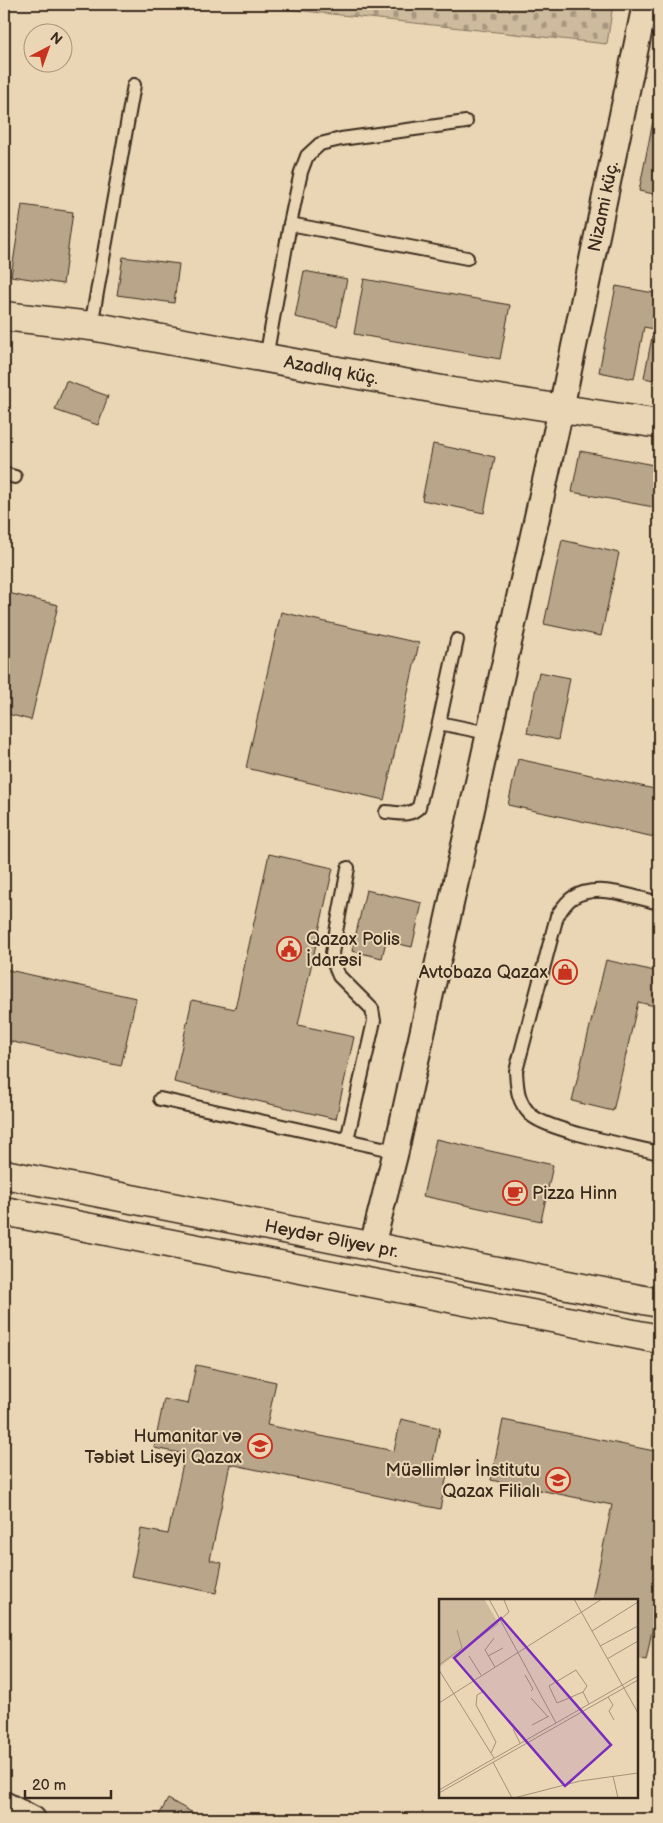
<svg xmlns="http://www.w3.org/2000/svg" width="663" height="1823" viewBox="0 0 663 1823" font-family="'Balsamiq Sans',sans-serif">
<defs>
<pattern id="cemetery-stones" width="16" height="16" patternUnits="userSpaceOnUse" patternTransform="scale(1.25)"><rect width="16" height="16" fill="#ceba9c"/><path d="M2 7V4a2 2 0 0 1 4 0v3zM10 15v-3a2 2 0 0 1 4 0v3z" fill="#a8977f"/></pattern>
</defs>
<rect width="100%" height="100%" fill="#ead6b4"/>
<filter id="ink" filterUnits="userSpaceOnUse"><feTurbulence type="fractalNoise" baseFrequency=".02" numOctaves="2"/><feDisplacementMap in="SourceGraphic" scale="10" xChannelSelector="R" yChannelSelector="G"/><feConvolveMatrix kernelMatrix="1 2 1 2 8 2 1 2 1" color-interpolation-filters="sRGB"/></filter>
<g filter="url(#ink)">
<path fill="url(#cemetery-stones)" stroke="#84725d" d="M240,4H613L607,44Z"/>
<g fill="#b9a68a" stroke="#3b2a1e">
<path d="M656,106L659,107V195L639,191Z"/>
<path d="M22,205L73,212L63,284L11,276Z"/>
<path d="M123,257L179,264L174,303L117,295Z"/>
<path d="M304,271L347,279L337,326L295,317Z"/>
<path d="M364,279L510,305L500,359L354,334Z"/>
<path d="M616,286L659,294V330L644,327L634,379L599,372Z"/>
<path d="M652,337L659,338V381L644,378Z"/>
<path d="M66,381L108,396L98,425L55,410Z"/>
<path d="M433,444L495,457L484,513L422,500Z"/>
<path d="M580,451L659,466V508L572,492Z"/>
<path d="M4,521L9,522L4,544Z"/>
<path d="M562,540L619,553L601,636L544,624Z"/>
<path d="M4,592L58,605L31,720L4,713Z"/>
<path d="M281,612L419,643L384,800L246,768Z"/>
<path d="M539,672L570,678L558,740L527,733Z"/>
<path d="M518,759L659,790V838L508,805Z"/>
<path d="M269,854L333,868L298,1025L354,1037L336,1119L174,1082L192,1000L235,1009Z"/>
<path d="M366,890L422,903L412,947L386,941L382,958L352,951Z"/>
<path d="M606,960L659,972V1007L638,1002L613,1111L572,1101Z"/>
<path d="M4,969L136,998L121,1066L4,1040Z"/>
<path d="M436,1139L553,1165L541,1221L423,1196Z"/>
<path d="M196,1365L276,1382L267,1425L394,1451L401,1419L440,1428L431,1471L447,1475L440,1509L230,1464L210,1560L222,1563L216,1593L131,1576L141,1529L168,1534L185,1454L154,1448L164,1399L188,1404Z"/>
<path d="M503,1420L659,1452V1596L646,1660L637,1658V1600H592L612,1505L491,1480Z"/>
<path d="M168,1799L204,1819H157Z"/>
</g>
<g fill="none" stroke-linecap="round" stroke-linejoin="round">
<defs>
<g id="service">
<path d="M644,10L659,12"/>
<path d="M290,224L467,258"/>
<path d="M91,326L134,85"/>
<path d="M266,358L290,224L301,172L307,156L320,144L341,139L466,122"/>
<path d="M4,474L15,477"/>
<path d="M439,723L488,733"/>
<path d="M386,812C399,813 409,817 419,807L439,723L457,640"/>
<path d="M659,903C633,897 597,882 572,898C566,902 561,910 557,916L516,1071C517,1087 517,1101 530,1114C547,1131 632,1146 659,1153"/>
<path d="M160,1099L396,1151"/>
<path d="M347,1140L374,1021L372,1009L339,976L334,964L332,953L348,868"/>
</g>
<g id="minor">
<path id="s1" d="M372,1246L396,1151L561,409L645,4"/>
<path d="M4,1804L33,1819"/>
</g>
<g id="tertiary">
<path id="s2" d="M4,316L91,326L453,392L659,424"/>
</g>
<g id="secondary">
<path id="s3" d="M4,1174L659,1303"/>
<path d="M4,1211L659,1339"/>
</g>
</defs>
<use href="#service" stroke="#3b2a1e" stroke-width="16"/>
<use href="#minor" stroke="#3b2a1e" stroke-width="28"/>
<use href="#tertiary" stroke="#3b2a1e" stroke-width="31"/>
<use href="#secondary" stroke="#3b2a1e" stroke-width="31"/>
<use href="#service" stroke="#ead6b4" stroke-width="12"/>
<use href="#minor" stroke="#ead6b4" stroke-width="24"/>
<use href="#tertiary" stroke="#ead6b4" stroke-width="28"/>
<use href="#secondary" stroke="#ead6b4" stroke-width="28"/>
</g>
</g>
<defs>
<symbol id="civic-ring" viewBox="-11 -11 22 22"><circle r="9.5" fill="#ead6b4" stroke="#c8321e" stroke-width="1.5"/><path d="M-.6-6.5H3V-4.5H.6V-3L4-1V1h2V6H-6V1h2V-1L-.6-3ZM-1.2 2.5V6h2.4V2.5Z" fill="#c8321e"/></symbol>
<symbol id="shop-ring" viewBox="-11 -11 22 22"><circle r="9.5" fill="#ead6b4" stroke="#c8321e" stroke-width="1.5"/><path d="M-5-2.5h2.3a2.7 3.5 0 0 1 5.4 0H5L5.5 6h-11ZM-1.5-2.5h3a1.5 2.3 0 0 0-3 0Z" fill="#c8321e"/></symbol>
<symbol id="cafe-ring" viewBox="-11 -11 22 22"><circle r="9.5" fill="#ead6b4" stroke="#c8321e" stroke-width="1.5"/><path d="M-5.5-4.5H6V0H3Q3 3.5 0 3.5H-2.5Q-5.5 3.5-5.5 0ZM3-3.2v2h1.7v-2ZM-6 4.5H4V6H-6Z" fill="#c8321e"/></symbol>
<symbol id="school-ring" viewBox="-11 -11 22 22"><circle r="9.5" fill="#ead6b4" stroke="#c8321e" stroke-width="1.5"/><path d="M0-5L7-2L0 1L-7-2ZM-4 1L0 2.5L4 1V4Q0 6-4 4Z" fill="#c8321e"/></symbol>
<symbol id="university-ring" viewBox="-11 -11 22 22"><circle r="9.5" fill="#ead6b4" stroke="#c8321e" stroke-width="1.5"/><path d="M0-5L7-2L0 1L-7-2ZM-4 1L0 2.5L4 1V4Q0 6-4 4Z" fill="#c8321e"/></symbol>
</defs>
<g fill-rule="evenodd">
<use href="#civic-ring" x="275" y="935" width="28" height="28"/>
<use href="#shop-ring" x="551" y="958" width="28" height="28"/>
<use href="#cafe-ring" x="501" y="1179" width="28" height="28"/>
<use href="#school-ring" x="246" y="1432" width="28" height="28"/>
<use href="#university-ring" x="544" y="1466" width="28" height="28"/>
</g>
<g text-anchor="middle" stroke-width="4" stroke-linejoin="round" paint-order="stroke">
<g font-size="18" fill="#3b2a1e" stroke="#ead6b4">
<text dy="6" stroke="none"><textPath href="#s1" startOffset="1065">Nizami küç.</textPath></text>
<text dy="6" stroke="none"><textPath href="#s2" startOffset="332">Azadlıq küç.</textPath></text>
<text dy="6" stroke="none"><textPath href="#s3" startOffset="334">Heydər Əliyev pr.</textPath></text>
</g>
<g font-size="18" fill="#3b2a1e" stroke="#ead6b4" text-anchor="end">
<text x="306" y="945" text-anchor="start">Qazax Polis<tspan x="306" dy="21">İdarəsi</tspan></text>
<text x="548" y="978">Avtobaza Qazax</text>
<text x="532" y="1199" text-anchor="start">Pizza Hinn</text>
<text x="242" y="1442">Humanitar və<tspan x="242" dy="21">Təbiət Liseyi Qazax</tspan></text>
<text x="540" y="1476">Müəllimlər İnstitutu<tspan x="540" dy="21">Qazax Filialı</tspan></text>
</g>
</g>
<g transform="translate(439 1599)">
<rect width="199" height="199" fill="#ead6b4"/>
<path d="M0,0H45L60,25L0,68Z" fill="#ceba9c"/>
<path fill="none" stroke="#a49178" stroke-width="1" d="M50,0L117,124M135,0L199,114M61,21L70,13L65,1M153,32L199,3M55,39L46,51L56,68M161,47L199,27M30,57L42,76M49,57L64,49M168,60L199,42M0,66L23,49L18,31M0,71L55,159M86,76L94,90L92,92M45,92L38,96L37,106L57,143L52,154M144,93L148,87L137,71L110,87L118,104L144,93L150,105M169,98L174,106L170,112L175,121M92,99L109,118M0,104L163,0M93,126L110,117M74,130L81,144M54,163L73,199M174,177L179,199M0,191L199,77M0,194L199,81M75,199L141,182L199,174"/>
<path fill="#7b2cbf" fill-opacity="0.15" stroke="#7b2cbf" stroke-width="2.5" d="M62,19L172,146L126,187L15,59Z"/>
<rect width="199" height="199" fill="none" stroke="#3b2a1e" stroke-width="2.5"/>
</g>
<rect width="663" height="1823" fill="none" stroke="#ead6b4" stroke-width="20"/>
<rect x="10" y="10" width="643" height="1803" fill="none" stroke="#3b2a1e" stroke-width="2" filter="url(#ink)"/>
<g transform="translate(48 48) rotate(41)"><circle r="24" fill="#ead6b4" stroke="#a49178"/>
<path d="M0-4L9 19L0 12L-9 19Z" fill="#c8321e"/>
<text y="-8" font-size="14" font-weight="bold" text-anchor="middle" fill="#3b2a1e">N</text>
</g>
<path d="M25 1790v8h86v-8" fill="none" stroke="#3b2a1e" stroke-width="2.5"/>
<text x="32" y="1790" font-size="15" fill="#3b2a1e" stroke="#ead6b4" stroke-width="4" paint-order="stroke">20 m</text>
</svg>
